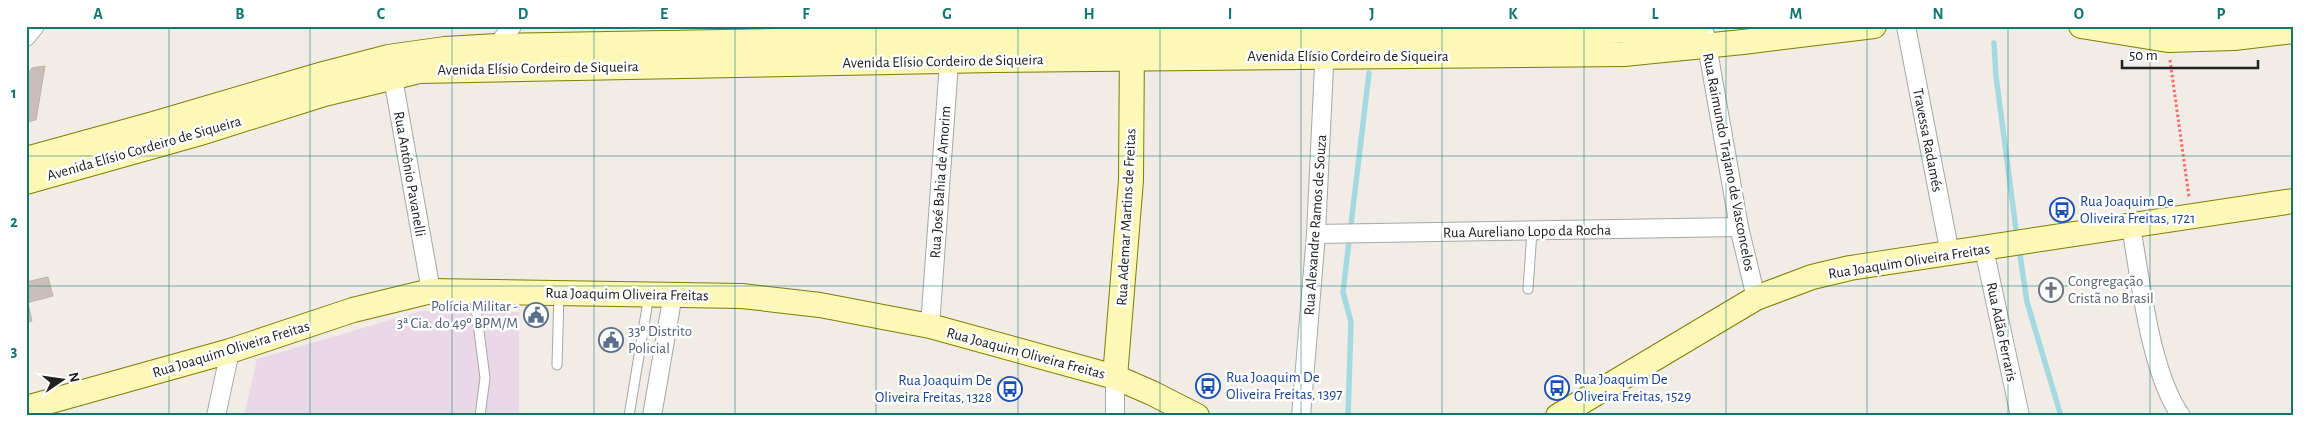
<svg xmlns="http://www.w3.org/2000/svg" width="2319" height="442" viewBox="0 0 2319 442" font-family="'Alegreya Sans',sans-serif">
<rect width="100%" height="100%" fill="#f1ece6"/>
<path fill="#ead8e9" d="M421,311L519,312V416H244L257,359Z"/>
<g fill="none" stroke-linecap="round" stroke-linejoin="round">
<g stroke="#a5d9e0" stroke-width="5.5">
<path d="M1994,43L1996,76L2017,237"/>
<path d="M2019,248L2027,302L2061,416"/>
<path d="M1348,416L1351,322L1343,292L1369,73"/>
</g>
</g>
<g fill="#c9beb9" stroke="#c3b1a7">
<path d="M45,66L36,120L26,122V76L32,68Z"/>
<path d="M48,277L53,296L26,303V282Z"/>
<path d="M26,303H28L32,321L26,323Z"/>
</g>
<g fill="none" stroke-linecap="round" stroke-linejoin="round">
<defs>
<g id="lane">
<path d="M1528,289L1532,231"/>
<path d="M474,292L485,378L480,416"/>
<path d="M557,365L559,293"/>
<path d="M629,416L649,295"/>
</g>
<g id="street">
<path d="M1906,26L1950,254"/>
<path d="M1705,34L1739,227L1756,298"/>
<path d="M26,37L35,26"/>
<path d="M497,53V46L512,26"/>
<path d="M391,67L431,291"/>
<path d="M2131,227C2141,282 2150,372 2181,416"/>
<path d="M1316,234L1739,227"/>
<path d="M1984,249L2020,416"/>
<path d="M930,326L950,49"/>
<path d="M1115,377V416"/>
<path d="M216,416L230,351"/>
<path d="M652,416L673,294"/>
<path d="M1301,416L1316,234L1325,45"/>
</g>
<g id="secondary">
<path d="M2081,26L2168,40L2234,38L2293,31"/>
<path d="M26,159L153,124L323,74L388,57L445,49L497,46L951,38L1554,34L1698,26"/>
<path d="M26,182L197,134L324,94L419,71L994,60L1624,54L1743,42L1874,26"/>
<path d="M1115,377L1131,180L1132,42"/>
<path d="M26,408L230,351L353,310L431,291L742,296L820,305L930,326L1115,377L1152,393L1197,416"/>
<path d="M1558,416L1756,298L1812,277L1850,268L2293,201"/>
</g>
</defs>
<use href="#lane" stroke="#a7a7a7" stroke-width="11"/>
<use href="#street" stroke="#a7a7a7" stroke-width="20"/>
<use href="#secondary" stroke="#7e7e00" stroke-width="26"/>
<path stroke="#ff696a" stroke-width="3" stroke-dasharray="2.5 2.5" stroke-linecap="butt" d="M2170,60L2189,197"/>
<use href="#lane" stroke="#fff" stroke-width="9"/>
<use href="#street" stroke="#fff" stroke-width="18"/>
<use href="#secondary" stroke="#fdf8b8" stroke-width="24"/>
</g>
<path fill="none" stroke="#0f766e" stroke-width="1" stroke-opacity="0.55" d="M169,26V416M310,26V416M452,26V416M594,26V416M735,26V416M876,26V416M1018,26V416M1160,26V416M1301,26V416M1442,26V416M1584,26V416M1726,26V416M1867,26V416M2008,26V416M2150,26V416M26,156H2293M26,286H2293"/>
<defs>
<symbol id="bus-ring" viewBox="-11 -11 22 22"><circle r="9.5" fill="#fff" stroke="#1a4fb4" stroke-width="1.5"/><path d="M-5-6H5V4H4V6H2V4H-2V6H-4V4H-5ZM-3.5-4V0h7V-4ZM-3.5 1.2v1.5H-2V1.2ZM2 1.2v1.5H3.5V1.2Z" fill="#1a4fb4"/></symbol>
<symbol id="church-ring" viewBox="-11 -11 22 22"><circle r="9.5" fill="#fff" stroke="#6b7280" stroke-width="1.5"/><path d="M-1.2-6h2.4v3.5h3.3v2.4h-3.3V6h-2.4V-.1h-3.3v-2.4h3.3Z" fill="#6b7280"/></symbol>
<symbol id="civic-ring" viewBox="-11 -11 22 22"><circle r="9.5" fill="#fff" stroke="#5c6f8a" stroke-width="1.5"/><path d="M-.6-6.5H3V-4.5H.6V-3L4-1V1h2V6H-6V1h2V-1L-.6-3ZM-1.2 2.5V6h2.4V2.5Z" fill="#5c6f8a"/></symbol>
</defs>
<g fill-rule="evenodd">
<use href="#bus-ring" x="2048" y="196" width="28" height="28"/>
<use href="#church-ring" x="2037" y="276" width="28" height="28"/>
<use href="#civic-ring" x="522" y="301" width="28" height="28"/>
<use href="#civic-ring" x="597" y="326" width="28" height="28"/>
<use href="#bus-ring" x="1194" y="372" width="28" height="28"/>
<use href="#bus-ring" x="1543" y="374" width="28" height="28"/>
<use href="#bus-ring" x="996" y="375" width="28" height="28"/>
</g>
<g text-anchor="middle" stroke-width="5" stroke-linejoin="round" paint-order="stroke">
<g font-size="15" fill="#202020" stroke="#fff">
<text x="1348" y="61">Avenida Elísio Cordeiro de Siqueira</text>
<text transform="translate(943 61) rotate(-1)" y="5">Avenida Elísio Cordeiro de Siqueira</text>
<text transform="translate(538 68) rotate(-1)" y="5">Avenida Elísio Cordeiro de Siqueira</text>
<text transform="translate(1928 140) rotate(79)" y="5">Travessa Radamés</text>
<text transform="translate(144 148) rotate(-16)" y="5">Avenida Elísio Cordeiro de Siqueira</text>
<text transform="translate(1729 162) rotate(79)" y="5">Rua Raimundo Trajano de Vasconcelos</text>
<text transform="translate(410 174) rotate(80)" y="5">Rua Antônio Pavanelli</text>
<text transform="translate(940 182) rotate(-86)" y="5">Rua José Bahia de Amorim</text>
<text transform="translate(1126 217) rotate(-87)" y="5">Rua Ademar Martins de Freitas</text>
<text transform="translate(1315 225) rotate(-86)" y="5">Rua Alexandre Ramos de Souza</text>
<text transform="translate(1527 231) rotate(-1)" y="5">Rua Aureliano Lopo da Rocha</text>
<text transform="translate(1909 261) rotate(-9)" y="5">Rua Joaquim Oliveira Freitas</text>
<text transform="translate(627 294) rotate(1)" y="5">Rua Joaquim Oliveira Freitas</text>
<text transform="translate(2002 332) rotate(78)" y="5">Rua Adão Ferraris</text>
<text transform="translate(231 349) rotate(-17)" y="5">Rua Joaquim Oliveira Freitas</text>
<text transform="translate(1026 353) rotate(15)" y="5">Rua Joaquim Oliveira Freitas</text>
</g>
<g font-size="15" fill="#164399" stroke="#fff" text-anchor="start">
<text x="2080" y="206">Rua Joaquim De<tspan x="2080" dy="17">Oliveira Freitas, 1721</tspan></text>
<text x="1226" y="382">Rua Joaquim De<tspan x="1226" dy="17">Oliveira Freitas, 1397</tspan></text>
<text x="1574" y="384">Rua Joaquim De<tspan x="1574" dy="17">Oliveira Freitas, 1529</tspan></text>
<text x="992" y="385" text-anchor="end">Rua Joaquim De<tspan x="992" dy="17">Oliveira Freitas, 1328</tspan></text>
</g>
<g font-size="15" fill="#5b616d" stroke="#fff" text-anchor="start">
<text x="2068" y="286">Congregação<tspan x="2068" dy="17">Cristã no Brasil</tspan></text>
</g>
<g font-size="15" fill="#4e5e75" stroke="#fff" text-anchor="end">
<text x="518" y="311">Polícia Militar -<tspan x="518" dy="17">3ª Cia. do 49º BPM/M</tspan></text>
<text x="628" y="336" text-anchor="start">33º Distrito<tspan x="628" dy="17">Policial</tspan></text>
</g>
</g>
<rect width="2319" height="442" fill="none" stroke="#ffffff" stroke-width="55"/>
<g transform="translate(62 380) rotate(77)" stroke="#ffffff" stroke-width="4" paint-order="stroke">
<path d="M0-4L9 19L0 12L-9 19Z" fill="#202020"/>
<text y="-8" font-size="14" font-weight="bold" text-anchor="middle" fill="#202020">N</text>
</g>
<path d="M2122 60v8h136v-8" fill="none" stroke="#202020" stroke-width="2.5"/>
<text x="2129" y="60" font-size="15" fill="#202020" stroke="#ffffff" stroke-width="4" paint-order="stroke">50 m</text>
<rect x="28" y="28" width="2264" height="386" fill="none" stroke="#0f766e" stroke-width="2"/>
<g font-size="16" text-anchor="middle" font-weight="bold" fill="#0f766e">
<text x="98" y="19">A</text>
<text x="240" y="19">B</text>
<text x="381" y="19">C</text>
<text x="523" y="19">D</text>
<text x="664" y="19">E</text>
<text x="806" y="19">F</text>
<text x="947" y="19">G</text>
<text x="1089" y="19">H</text>
<text x="1230" y="19">I</text>
<text x="1372" y="19">J</text>
<text x="1513" y="19">K</text>
<text x="1655" y="19">L</text>
<text x="1796" y="19">M</text>
<text x="1938" y="19">N</text>
<text x="2079" y="19">O</text>
<text x="2221" y="19">P</text>
<text x="14" y="98">1</text>
<text x="14" y="227">2</text>
<text x="14" y="356">3</text>
</g>
</svg>
